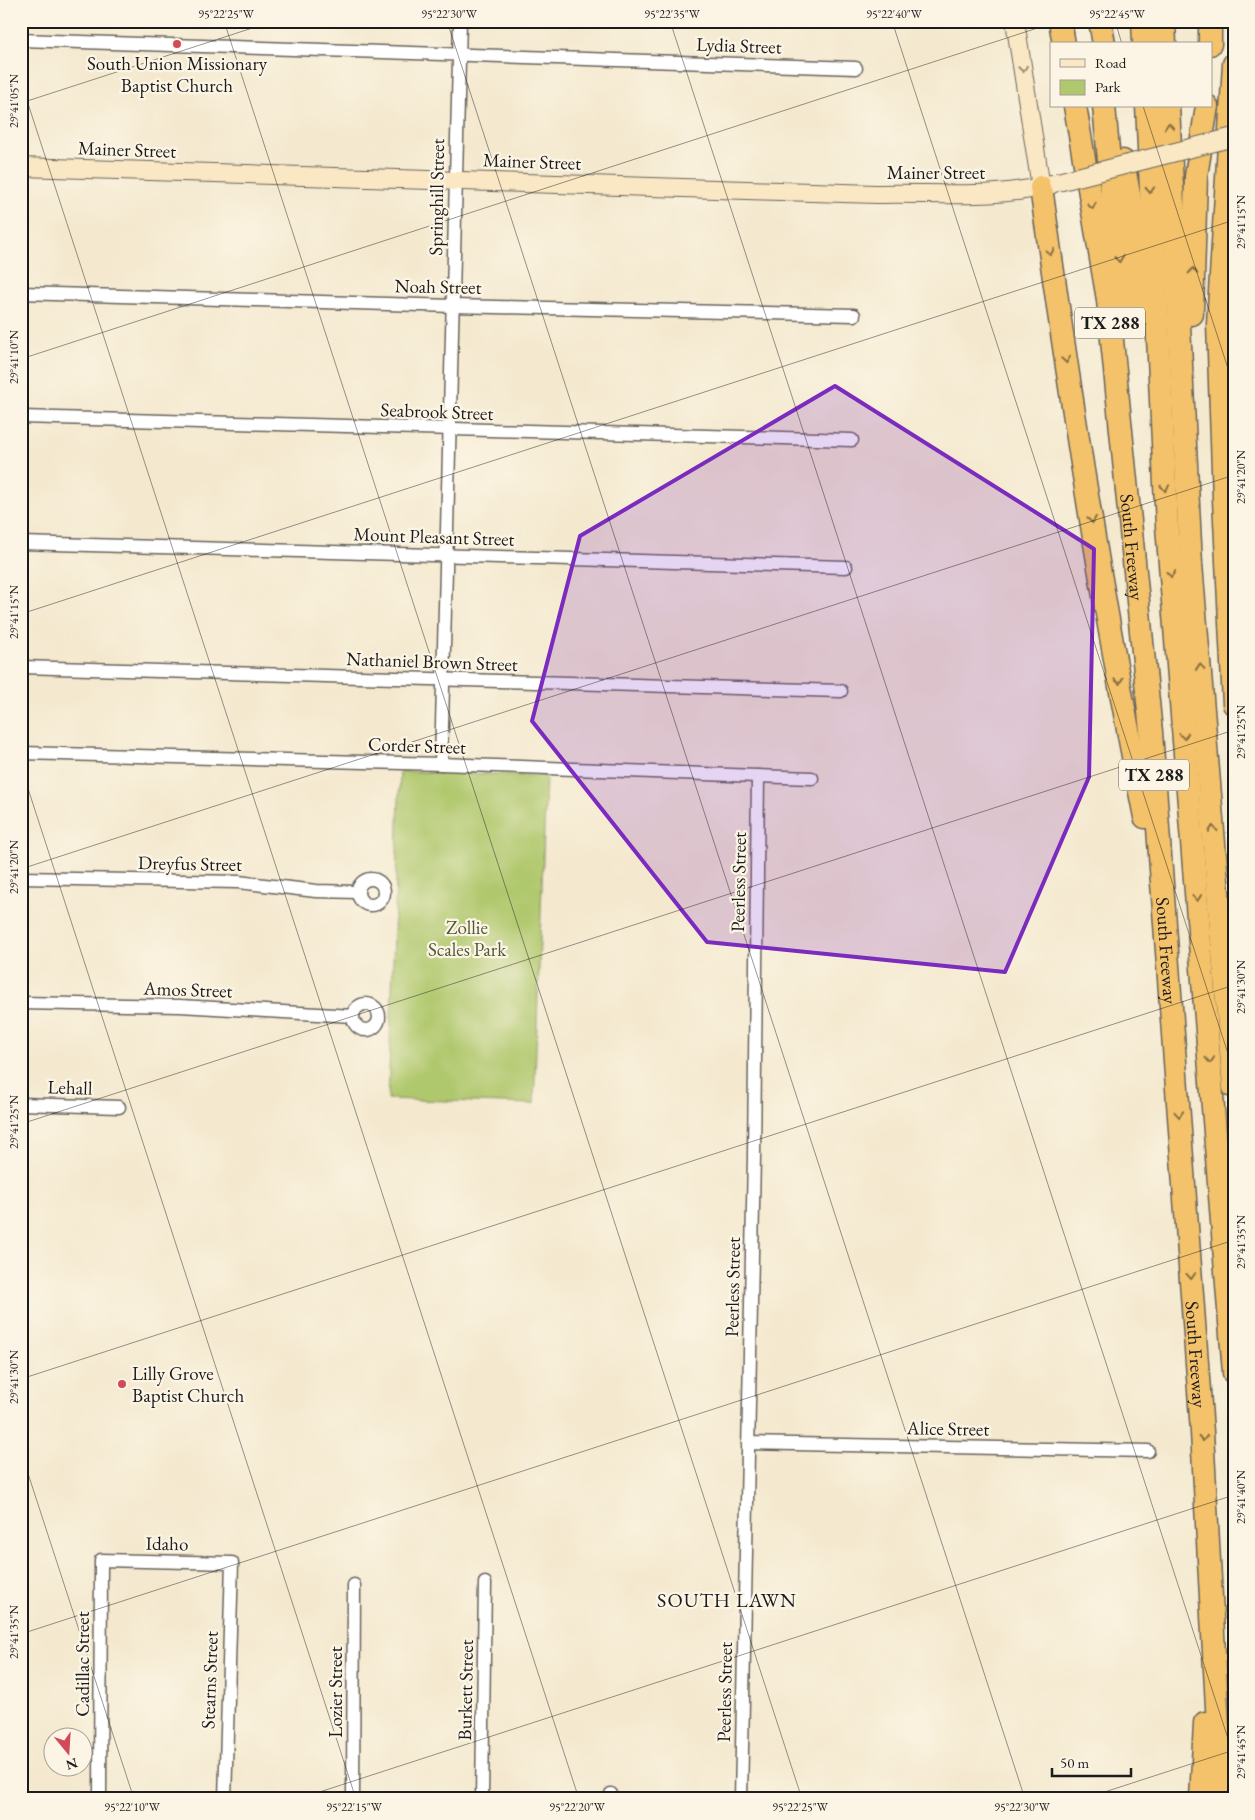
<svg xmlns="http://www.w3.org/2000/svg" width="1255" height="1820" viewBox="0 0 1255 1820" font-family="'EB Garamond',serif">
<rect width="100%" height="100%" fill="#fcf5e5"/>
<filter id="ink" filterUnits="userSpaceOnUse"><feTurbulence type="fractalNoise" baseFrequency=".02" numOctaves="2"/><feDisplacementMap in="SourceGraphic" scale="10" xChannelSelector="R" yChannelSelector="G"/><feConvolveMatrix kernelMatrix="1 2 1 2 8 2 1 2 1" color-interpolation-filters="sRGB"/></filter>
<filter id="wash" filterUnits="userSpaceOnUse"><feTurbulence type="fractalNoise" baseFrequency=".0096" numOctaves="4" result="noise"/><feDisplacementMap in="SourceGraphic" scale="20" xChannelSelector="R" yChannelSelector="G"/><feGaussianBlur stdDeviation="1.12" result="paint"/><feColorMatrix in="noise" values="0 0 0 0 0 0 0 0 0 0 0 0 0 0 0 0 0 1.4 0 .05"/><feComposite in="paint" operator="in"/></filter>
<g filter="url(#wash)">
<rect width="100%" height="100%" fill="#f4e9cf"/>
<path fill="#b0c86d" stroke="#667244" d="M400,771L546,776L534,1104L388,1099Z"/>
</g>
<g filter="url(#ink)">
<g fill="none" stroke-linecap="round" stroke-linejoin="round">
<defs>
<g id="street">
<path d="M21,40L856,68"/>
<path d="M21,293L453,306L854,315"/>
<path d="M21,417L852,440"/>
<path d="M21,543L846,567"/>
<path d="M21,667L841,691"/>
<path d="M21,753L441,764L812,778"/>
<path d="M441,764L460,21"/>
<path d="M21,878L238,882L316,891L358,892"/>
<circle cx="371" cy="892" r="13"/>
<path d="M21,1003L180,1006L353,1016"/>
<circle cx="366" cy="1017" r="13"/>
<path d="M21,1104L119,1107"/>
<path d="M748,1443L1148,1451"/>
<path d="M100,1799L101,1560L232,1563L225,1799"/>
<path d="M353,1799L354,1585"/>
<path d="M482,1799L485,1583"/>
<path d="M610,1799L611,1794"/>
<path d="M741,1799L754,1156L758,776"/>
</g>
<g id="secondary">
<path d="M1015,21L1041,187"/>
<path d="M21,167L876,194C935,192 994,200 1052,184"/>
</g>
<g id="highway">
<path d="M1060,21L1064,44"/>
<path d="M1100,21L1104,44"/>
<path d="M1143,21L1144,44"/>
<path d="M1164,21L1165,44"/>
<path d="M1210,44V21"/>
<path d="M1234,64L1218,324L1224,500L1234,704"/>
<path id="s1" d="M1075,106L1108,300L1151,732L1202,1432L1222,1799"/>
<path d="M1104,106L1123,314"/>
<path d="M1147,106L1167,526L1234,1373"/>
<path d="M1168,106L1191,564L1234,1087"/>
<path d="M1123,161L1131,206L1142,313"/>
<path d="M1041,187C1070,397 1103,609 1145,817"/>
<path d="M1192,314L1196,176L1207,106"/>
<path d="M1201,1799L1205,1723"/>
</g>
</defs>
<use href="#street" stroke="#68645b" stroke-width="15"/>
<use href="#secondary" stroke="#68645b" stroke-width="20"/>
<use href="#highway" stroke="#68645b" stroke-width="25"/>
<use href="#street" stroke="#fff" stroke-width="12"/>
<use href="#secondary" stroke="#fae7c3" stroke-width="18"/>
<use href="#highway" stroke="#f3c26a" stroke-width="22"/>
<defs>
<path id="secondary-bridge" d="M1058,182L1234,137"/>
</defs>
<use href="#secondary-bridge" stroke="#68645b" stroke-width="20" stroke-linecap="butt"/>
<use href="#secondary-bridge" stroke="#fae7c3" stroke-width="18"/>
</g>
<defs><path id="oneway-chevron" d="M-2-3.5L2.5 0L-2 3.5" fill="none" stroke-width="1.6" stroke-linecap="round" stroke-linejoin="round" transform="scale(1.25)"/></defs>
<use stroke="#968c78" href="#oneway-chevron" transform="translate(1023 69) rotate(81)"/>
<g stroke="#886f43">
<use href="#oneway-chevron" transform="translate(1169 126) rotate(-93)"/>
<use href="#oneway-chevron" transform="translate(1150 190) rotate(87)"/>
<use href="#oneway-chevron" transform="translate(1092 206) rotate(80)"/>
<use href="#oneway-chevron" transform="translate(1050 252) rotate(82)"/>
<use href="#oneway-chevron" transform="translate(1119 259) rotate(84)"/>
<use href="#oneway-chevron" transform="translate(1193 271) rotate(-89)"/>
<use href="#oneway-chevron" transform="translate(1066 360) rotate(81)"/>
<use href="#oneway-chevron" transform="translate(1165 488) rotate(87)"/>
<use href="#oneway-chevron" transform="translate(1092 520) rotate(81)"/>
<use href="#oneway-chevron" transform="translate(1171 574) rotate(85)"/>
<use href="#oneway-chevron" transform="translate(1200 667) rotate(-95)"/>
<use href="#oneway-chevron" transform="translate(1119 681) rotate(80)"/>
<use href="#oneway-chevron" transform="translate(1184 736) rotate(85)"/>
<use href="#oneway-chevron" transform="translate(1213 829) rotate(-95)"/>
<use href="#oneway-chevron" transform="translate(1197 898) rotate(85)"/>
<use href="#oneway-chevron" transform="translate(1210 1060) rotate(86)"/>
<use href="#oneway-chevron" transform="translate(1179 1114) rotate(86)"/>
<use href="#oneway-chevron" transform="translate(1191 1276) rotate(86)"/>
<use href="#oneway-chevron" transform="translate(1203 1438) rotate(87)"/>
</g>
</g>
<path fill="#7b2cbf" fill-opacity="0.2" stroke="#7b2cbf" stroke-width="4" stroke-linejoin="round" d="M835,386L1094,549L1089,777L1005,972L707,942L532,721L580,536Z"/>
<path fill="none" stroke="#1c1c1c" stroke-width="1" stroke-opacity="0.45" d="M224,21L802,1799M447,21L1025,1799M670,21L1234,1757M892,21L1234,1072M1115,21L1122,44M21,82L579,1799M21,103L274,21M1143,106L1234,387M21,359L1059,21M21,614L1234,220M21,767L356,1799M21,869L1234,475M21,1124L1234,730M21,1379L1234,985M21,1452L134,1799M21,1634L1234,1240M298,1799L1234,1495M1083,1799L1234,1750"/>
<g fill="#d1495b" stroke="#fcf5e5" stroke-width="2">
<circle cx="177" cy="44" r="5"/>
<circle cx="122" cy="1384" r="5"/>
</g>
<g text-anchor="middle" stroke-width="4.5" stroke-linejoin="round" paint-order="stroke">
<g fill="#fcf5e5" stroke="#5f5d58" stroke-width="1">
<rect x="1075" y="307.5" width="70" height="31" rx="4"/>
<rect x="1119" y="759.5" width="70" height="31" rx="4"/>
</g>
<g font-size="18" font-weight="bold" fill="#1c1c1c">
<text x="1110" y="329">TX 288</text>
<text x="1154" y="781">TX 288</text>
</g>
<g font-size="19" fill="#1c1c1c" stroke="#fcf5e5">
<text transform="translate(739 45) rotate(2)" y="7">Lydia Street</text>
<text transform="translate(127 149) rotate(2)" y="7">Mainer Street</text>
<text transform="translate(532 161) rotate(2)" y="7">Mainer Street</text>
<text x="936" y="179">Mainer Street</text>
<text transform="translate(436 197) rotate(-89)" y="7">Springhill Street</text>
<text transform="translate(438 286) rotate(1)" y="7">Noah Street</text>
<text transform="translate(437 411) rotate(2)" y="7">Seabrook Street</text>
<text transform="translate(434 536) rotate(2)" y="7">Mount Pleasant Street</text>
<text dy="7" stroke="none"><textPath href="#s1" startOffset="445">South Freeway</textPath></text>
<text transform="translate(432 661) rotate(2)" y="7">Nathaniel Brown Street</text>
<text transform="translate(417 745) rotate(2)" y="7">Corder Street</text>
<text transform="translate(190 863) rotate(1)" y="7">Dreyfus Street</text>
<text transform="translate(738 882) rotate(-89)" y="7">Peerless Street</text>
<text dy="7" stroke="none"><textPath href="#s1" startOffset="850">South Freeway</textPath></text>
<text transform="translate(188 989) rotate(2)" y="7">Amos Street</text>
<text transform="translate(70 1087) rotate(2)" y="7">Lehall</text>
<text transform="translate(732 1287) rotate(-89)" y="7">Peerless Street</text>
<text dy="7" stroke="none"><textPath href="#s1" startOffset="1255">South Freeway</textPath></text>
<text transform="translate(948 1428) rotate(1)" y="7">Alice Street</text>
<text transform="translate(167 1543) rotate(1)" y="7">Idaho</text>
<text transform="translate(82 1664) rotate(-90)" y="7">Cadillac Street</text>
<text transform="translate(209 1680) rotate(-88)" y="7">Stearns Street</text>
<text transform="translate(465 1690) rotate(-89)" y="7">Burkett Street</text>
<text transform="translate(335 1692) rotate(-90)" y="7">Lozier Street</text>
<text transform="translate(724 1692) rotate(-89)" y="7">Peerless Street</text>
</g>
<g font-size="19" fill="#1c1c1c" stroke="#fcf5e5">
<text x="177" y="70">South Union Missionary<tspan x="177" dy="22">Baptist Church</tspan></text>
<text x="132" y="1380" text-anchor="start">Lilly Grove<tspan x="132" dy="22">Baptist Church</tspan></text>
</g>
<g font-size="19" fill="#505838" stroke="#fcf5e5">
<text x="467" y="934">Zollie<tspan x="467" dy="22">Scales Park</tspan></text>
</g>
<g font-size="20" letter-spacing="1" fill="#1c1c1c" stroke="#fcf5e5">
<text x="727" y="1607">SOUTH LAWN</text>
</g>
</g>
<rect width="1255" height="1820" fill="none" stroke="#fcf5e5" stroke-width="55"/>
<rect x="1050" y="42" width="162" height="65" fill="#fcf5e5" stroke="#a29e95"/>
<rect x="1060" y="59" width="25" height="8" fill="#fae7c3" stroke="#a29e95"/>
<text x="1095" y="68" font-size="15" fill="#1c1c1c">Road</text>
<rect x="1060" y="80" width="25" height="15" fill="#b0c86d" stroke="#a29e95"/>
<text x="1095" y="92" font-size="15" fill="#1c1c1c">Park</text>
<g transform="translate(68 1752) rotate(162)"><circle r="24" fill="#fcf5e5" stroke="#a29e95"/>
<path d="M0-4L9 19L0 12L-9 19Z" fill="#d1495b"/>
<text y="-8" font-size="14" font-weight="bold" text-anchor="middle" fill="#1c1c1c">N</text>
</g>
<path d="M1052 1768v8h79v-8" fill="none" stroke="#1c1c1c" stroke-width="2.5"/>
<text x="1060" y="1768" font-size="15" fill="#1c1c1c" stroke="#fcf5e5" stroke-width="4" paint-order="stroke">50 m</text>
<rect x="28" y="28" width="1200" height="1764" fill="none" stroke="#1c1c1c" stroke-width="2"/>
<g font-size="12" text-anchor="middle" fill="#1c1c1c">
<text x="226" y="18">95°22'25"W</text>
<text x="449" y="18">95°22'30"W</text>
<text x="672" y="18">95°22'35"W</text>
<text x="894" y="18">95°22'40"W</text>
<text x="1117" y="18">95°22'45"W</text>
<text transform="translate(14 101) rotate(-90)" y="4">29°41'05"N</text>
<text transform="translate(1241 222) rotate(-90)" y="4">29°41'15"N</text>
<text transform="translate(14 357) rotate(-90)" y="4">29°41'10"N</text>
<text transform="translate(1241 477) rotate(-90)" y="4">29°41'20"N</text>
<text transform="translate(14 612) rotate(-90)" y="4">29°41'15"N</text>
<text transform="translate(1241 732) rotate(-90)" y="4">29°41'25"N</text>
<text transform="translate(14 867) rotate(-90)" y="4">29°41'20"N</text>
<text transform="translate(1241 987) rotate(-90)" y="4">29°41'30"N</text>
<text transform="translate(14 1122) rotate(-90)" y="4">29°41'25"N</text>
<text transform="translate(1241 1242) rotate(-90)" y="4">29°41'35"N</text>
<text transform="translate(14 1377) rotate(-90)" y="4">29°41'30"N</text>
<text transform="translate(1241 1497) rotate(-90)" y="4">29°41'40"N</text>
<text transform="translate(14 1632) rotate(-90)" y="4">29°41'35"N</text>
<text transform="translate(1241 1752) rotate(-90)" y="4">29°41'45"N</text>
<text x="132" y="1811">95°22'10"W</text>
<text x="354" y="1811">95°22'15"W</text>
<text x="577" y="1811">95°22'20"W</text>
<text x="800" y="1811">95°22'25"W</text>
<text x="1022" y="1811">95°22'30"W</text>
</g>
</svg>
